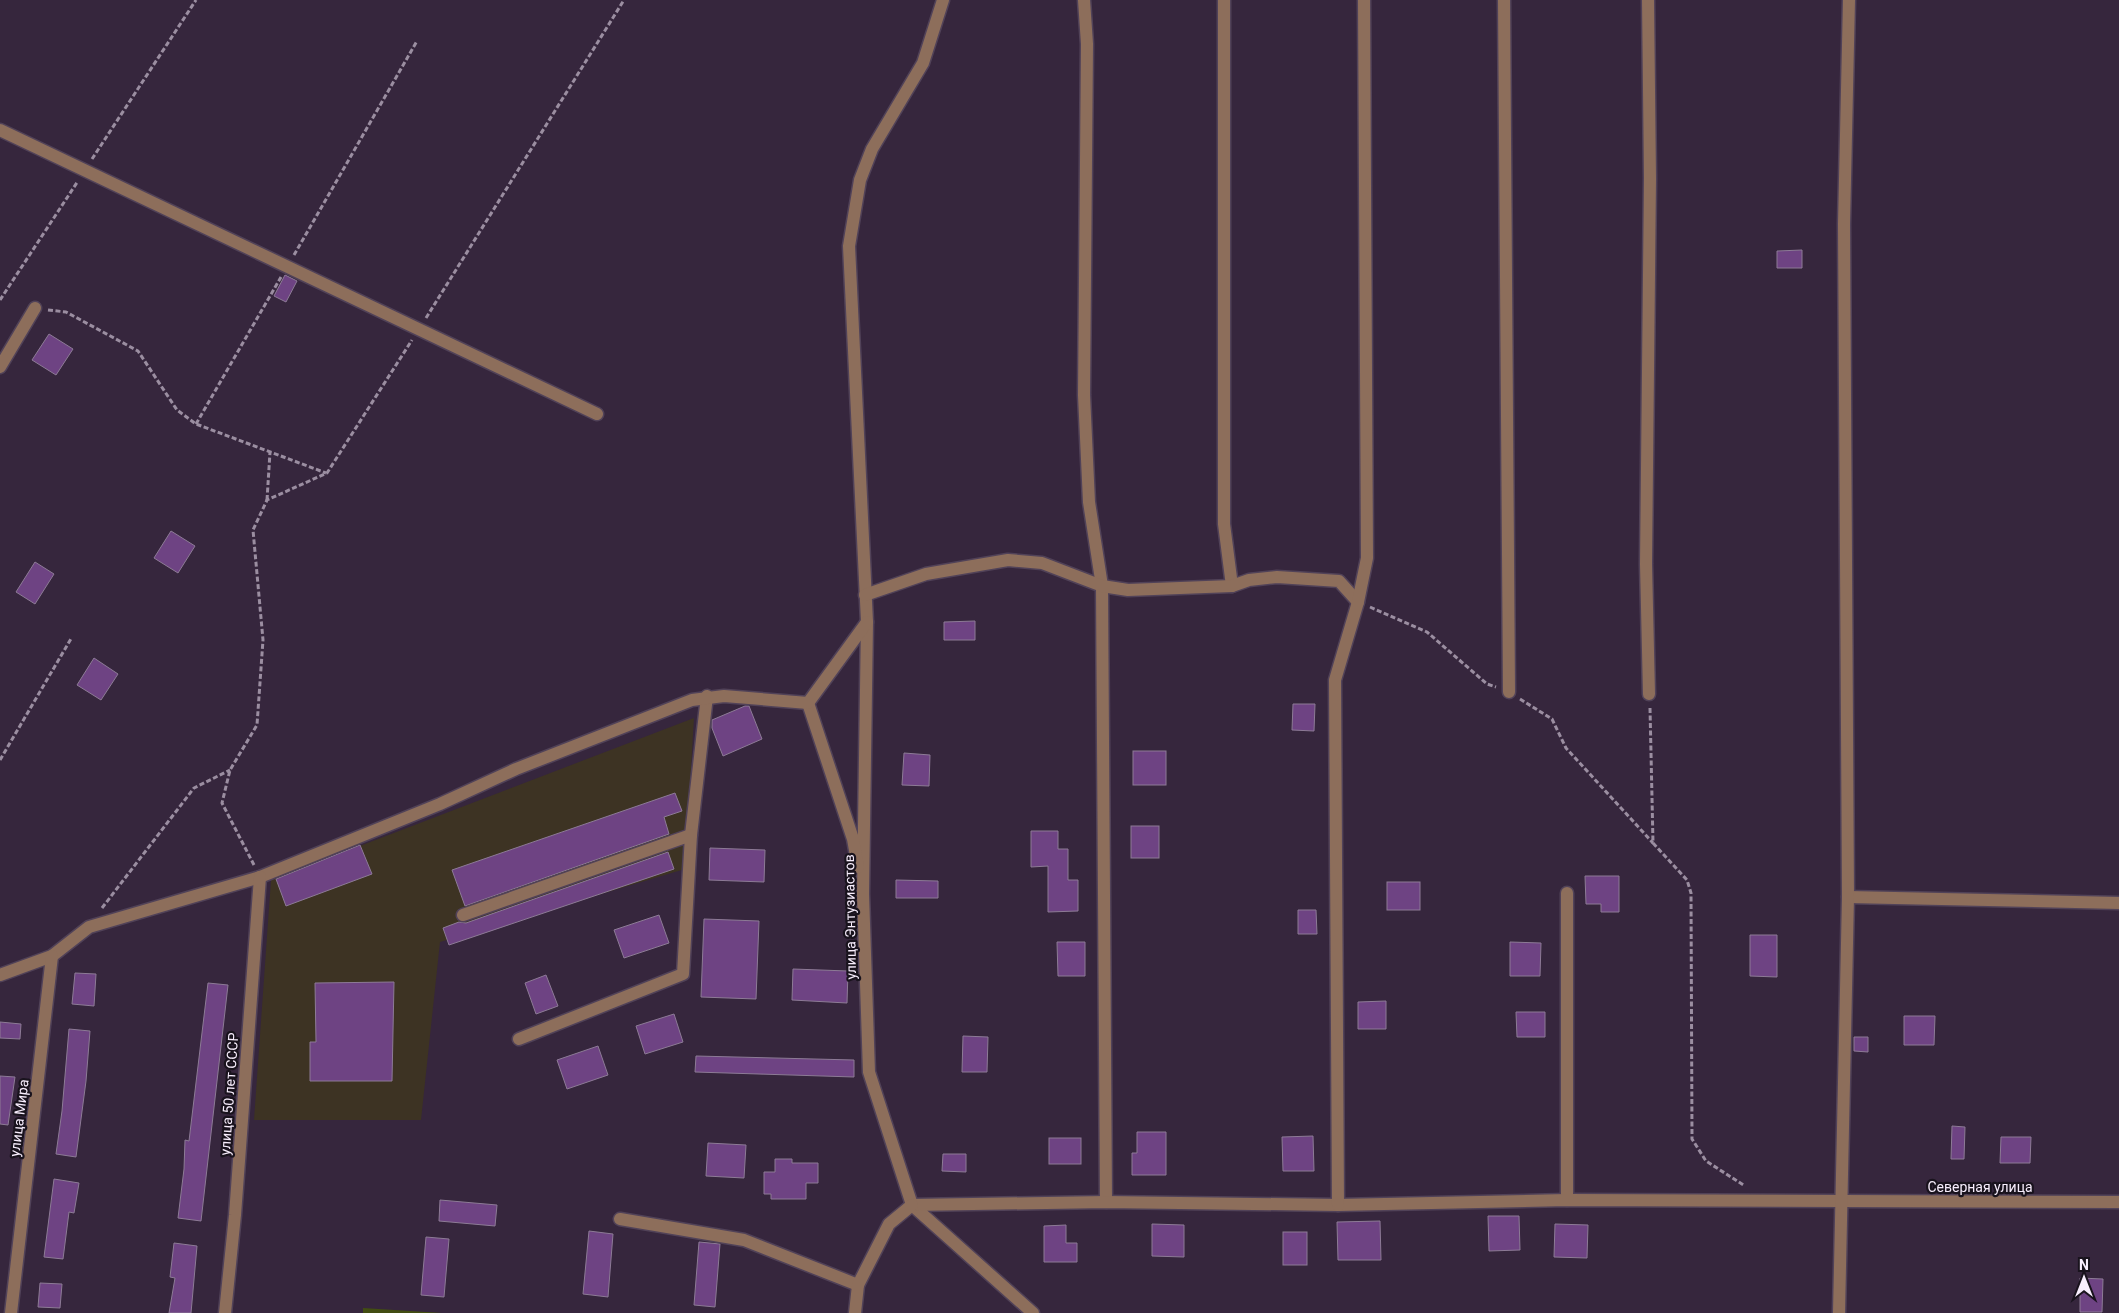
<svg xmlns="http://www.w3.org/2000/svg" width="2119" height="1313" viewBox="0 0 2119 1313" font-family="Roboto,sans-serif">
<rect width="100%" height="100%" fill="#36263d"/>
<path fill="#3d3323" d="M694,718L685,869L440,942L421,1120H254L271,880Z"/>
<path fill="#424d12" d="M363,1308L442,1313H363Z"/>
<g fill="#6e4383" stroke="#8d7b96">
<path d="M1802,250V268H1777V251Z"/>
<path d="M285,275L297,281L286,302L274,296Z"/>
<path d="M49,334L73,349L56,375L32,360Z"/>
<path d="M171,531L195,546L178,573L154,558Z"/>
<path d="M35,562L54,574L35,604L16,592Z"/>
<path d="M975,621V640H944V622Z"/>
<path d="M94,658L118,674L101,700L77,685Z"/>
<path d="M1293,704H1315L1314,731L1292,730Z"/>
<path d="M745,706H749L762,739L723,756L712,728V720Z"/>
<rect x="1133" y="751" width="33" height="34"/>
<path d="M904,753L930,755L929,786L902,785Z"/>
<path d="M675,793L682,811L664,817L669,834L465,906L452,870Z"/>
<rect x="1131" y="826" width="28" height="32"/>
<path d="M1031,831H1058V849H1068V880H1078V911L1048,912V866L1031,867Z"/>
<path d="M360,845L372,874L286,906L276,879Z"/>
<path d="M710,848L765,850L764,882L709,880Z"/>
<path d="M668,852L674,869L449,945L443,928L459,922L466,923Z"/>
<path d="M1585,876H1619V912H1601V904H1586Z"/>
<path d="M896,880L938,881V898H896Z"/>
<rect x="1387" y="882" width="33" height="28"/>
<path d="M1298,910H1316L1317,934H1298Z"/>
<path d="M659,915L669,943L624,958L614,930Z"/>
<path d="M704,919L759,921L756,999L701,997Z"/>
<path d="M1750,935H1777V977L1750,976Z"/>
<path d="M1057,942H1085V976H1058Z"/>
<path d="M1510,942L1541,943L1540,976H1510Z"/>
<path d="M793,969L848,971L847,1003L792,1000Z"/>
<path d="M75,973L96,974L94,1006L72,1004Z"/>
<path d="M546,975L558,1006L536,1014L525,983Z"/>
<path d="M394,982L392,1081H310V1042H316L315,983Z"/>
<path d="M208,983L228,985L201,1221L178,1218L184,1169L185,1140L189,1141Z"/>
<path d="M1386,1001V1029H1358V1002Z"/>
<path d="M1516,1012H1545V1037H1517Z"/>
<path d="M674,1014L683,1042L645,1054L636,1026Z"/>
<path d="M1904,1016H1935L1934,1045H1904Z"/>
<path d="M0,1022L21,1024L20,1039L0,1038Z"/>
<path d="M69,1029L90,1031L86,1081L76,1157L56,1154L62,1111Z"/>
<path d="M963,1036L988,1037L987,1072H962Z"/>
<path d="M1854,1037H1868V1052L1854,1051Z"/>
<path d="M598,1046L608,1075L567,1089L557,1060Z"/>
<path d="M696,1056L854,1060V1077L695,1072Z"/>
<path d="M0,1076L15,1077L8,1125L0,1124Z"/>
<path d="M1952,1126L1965,1127L1964,1159H1951Z"/>
<path d="M1137,1132H1166V1175H1132V1153H1137Z"/>
<path d="M1313,1136L1314,1171H1283L1282,1137Z"/>
<path d="M2001,1137H2031L2030,1163H2000Z"/>
<rect x="1049" y="1138" width="32" height="26"/>
<path d="M708,1143L746,1145L744,1178L706,1176Z"/>
<path d="M943,1154H966V1172L942,1171Z"/>
<path d="M775,1159H792V1163H818V1183H806V1199H771V1194H764V1172H775Z"/>
<path d="M54,1179L79,1183L74,1213L69,1212L63,1259L44,1257Z"/>
<path d="M440,1200L497,1205L495,1226L439,1221Z"/>
<path d="M1488,1216H1519L1520,1250L1489,1251Z"/>
<path d="M1380,1221L1381,1260H1338L1337,1222Z"/>
<path d="M1152,1224L1184,1225V1257L1152,1256Z"/>
<path d="M1555,1224L1588,1225L1587,1258L1554,1257Z"/>
<path d="M1066,1225V1243H1077V1262H1044V1226Z"/>
<path d="M589,1231L613,1234L608,1297L583,1294Z"/>
<rect x="1283" y="1232" width="24" height="33"/>
<path d="M426,1237L449,1239L444,1297L421,1295Z"/>
<path d="M699,1242L720,1244L715,1307L694,1305Z"/>
<path d="M174,1243L197,1246L191,1313H169L175,1278L170,1277Z"/>
<path d="M2080,1278L2103,1279L2102,1312H2080Z"/>
<path d="M40,1283L62,1284L60,1308L38,1307Z"/>
</g>
<g fill="none" stroke-linecap="round" stroke-linejoin="round">
<defs>
<g id="minor">
<path d="M943,0L923,63L872,149L860,180L849,246L867,622L863,894L869,1072L912,1205L1033,1313"/>
<path d="M1084,0L1087,44L1084,395L1089,502L1102,586L1106,1202"/>
<path d="M1224,0V524L1232,586"/>
<path d="M1504,0L1509,692"/>
<path d="M1648,0L1650,178L1646,564L1649,694"/>
<path d="M0,130L597,414"/>
<path d="M0,367L35,308"/>
<path d="M865,595L926,574L1008,560L1042,563L1102,586L1128,590L1232,586L1249,580L1277,577L1339,581L1358,602"/>
<path d="M808,703L853,839L858,867"/>
<path d="M691,835L707,696"/>
<path d="M1567,893V1200"/>
<path d="M1848,897L2119,903"/>
<path d="M463,915L691,835L683,974L519,1039"/>
<path d="M0,975L52,956L89,927L260,877L440,804L516,769L692,700L724,696L808,703L867,622"/>
<path d="M912,1205L1106,1202L1338,1205L1567,1200L2119,1202"/>
<path d="M1338,1205L1335,680L1358,602L1367,558L1364,0"/>
<path d="M620,1219L744,1240L858,1285"/>
<path d="M11,1313L52,956"/>
<path d="M225,1313L235,1215L260,877"/>
<path d="M855,1313L858,1285L889,1224L912,1205"/>
<path d="M1839,1313L1848,897L1844,224L1849,0"/>
</g>
</defs>
<use href="#minor" stroke="#514258" stroke-width="15"/>
<g stroke="#9b8ea1" stroke-width="3" stroke-dasharray="5 2.5" stroke-linecap="butt">
<path d="M92,159L196,0"/>
<path d="M294,255L417,41"/>
<path d="M0,300L78,181"/>
<path d="M48,310L66,312L138,351L177,410L196,424L326,473"/>
<path d="M426,318L624,0"/>
<path d="M196,424L281,277"/>
<path d="M267,500L270,452"/>
<path d="M1370,607L1427,632L1487,684L1496,687"/>
<path d="M1520,699L1552,719L1566,748L1653,843"/>
<path d="M1650,708L1653,843L1687,880L1691,893L1692,1139L1706,1161L1745,1186"/>
<path d="M0,760L72,637"/>
<path d="M254,865L222,803L230,770L257,725L263,640L253,530L267,500L327,473L412,340"/>
<path d="M102,908L194,788L230,770"/>
</g>
<use href="#minor" stroke="#8d6e5b" stroke-width="12"/>
</g>
<g text-anchor="middle" stroke-width="4.5" stroke-linejoin="round" paint-order="stroke">
<g font-size="14" fill="#f8eefd" stroke="#19131d">
<text transform="translate(850 917) rotate(-91)" y="5">улица Энтузиастов</text>
<text transform="translate(229 1094) rotate(-86)" y="5">улица 50 лет СССР</text>
<text transform="translate(19 1118) rotate(-83)" y="5">улица Мира</text>
<text x="1980" y="1192">Северная улица</text>
</g>
</g>
<g transform="translate(2084 1278)" stroke="#19131d" stroke-width="4" paint-order="stroke">
<path d="M0-4L9 19L0 12L-9 19Z" fill="#f8eefd"/>
<text y="-8" font-size="14" font-weight="bold" text-anchor="middle" fill="#f8eefd">N</text>
</g>
</svg>
